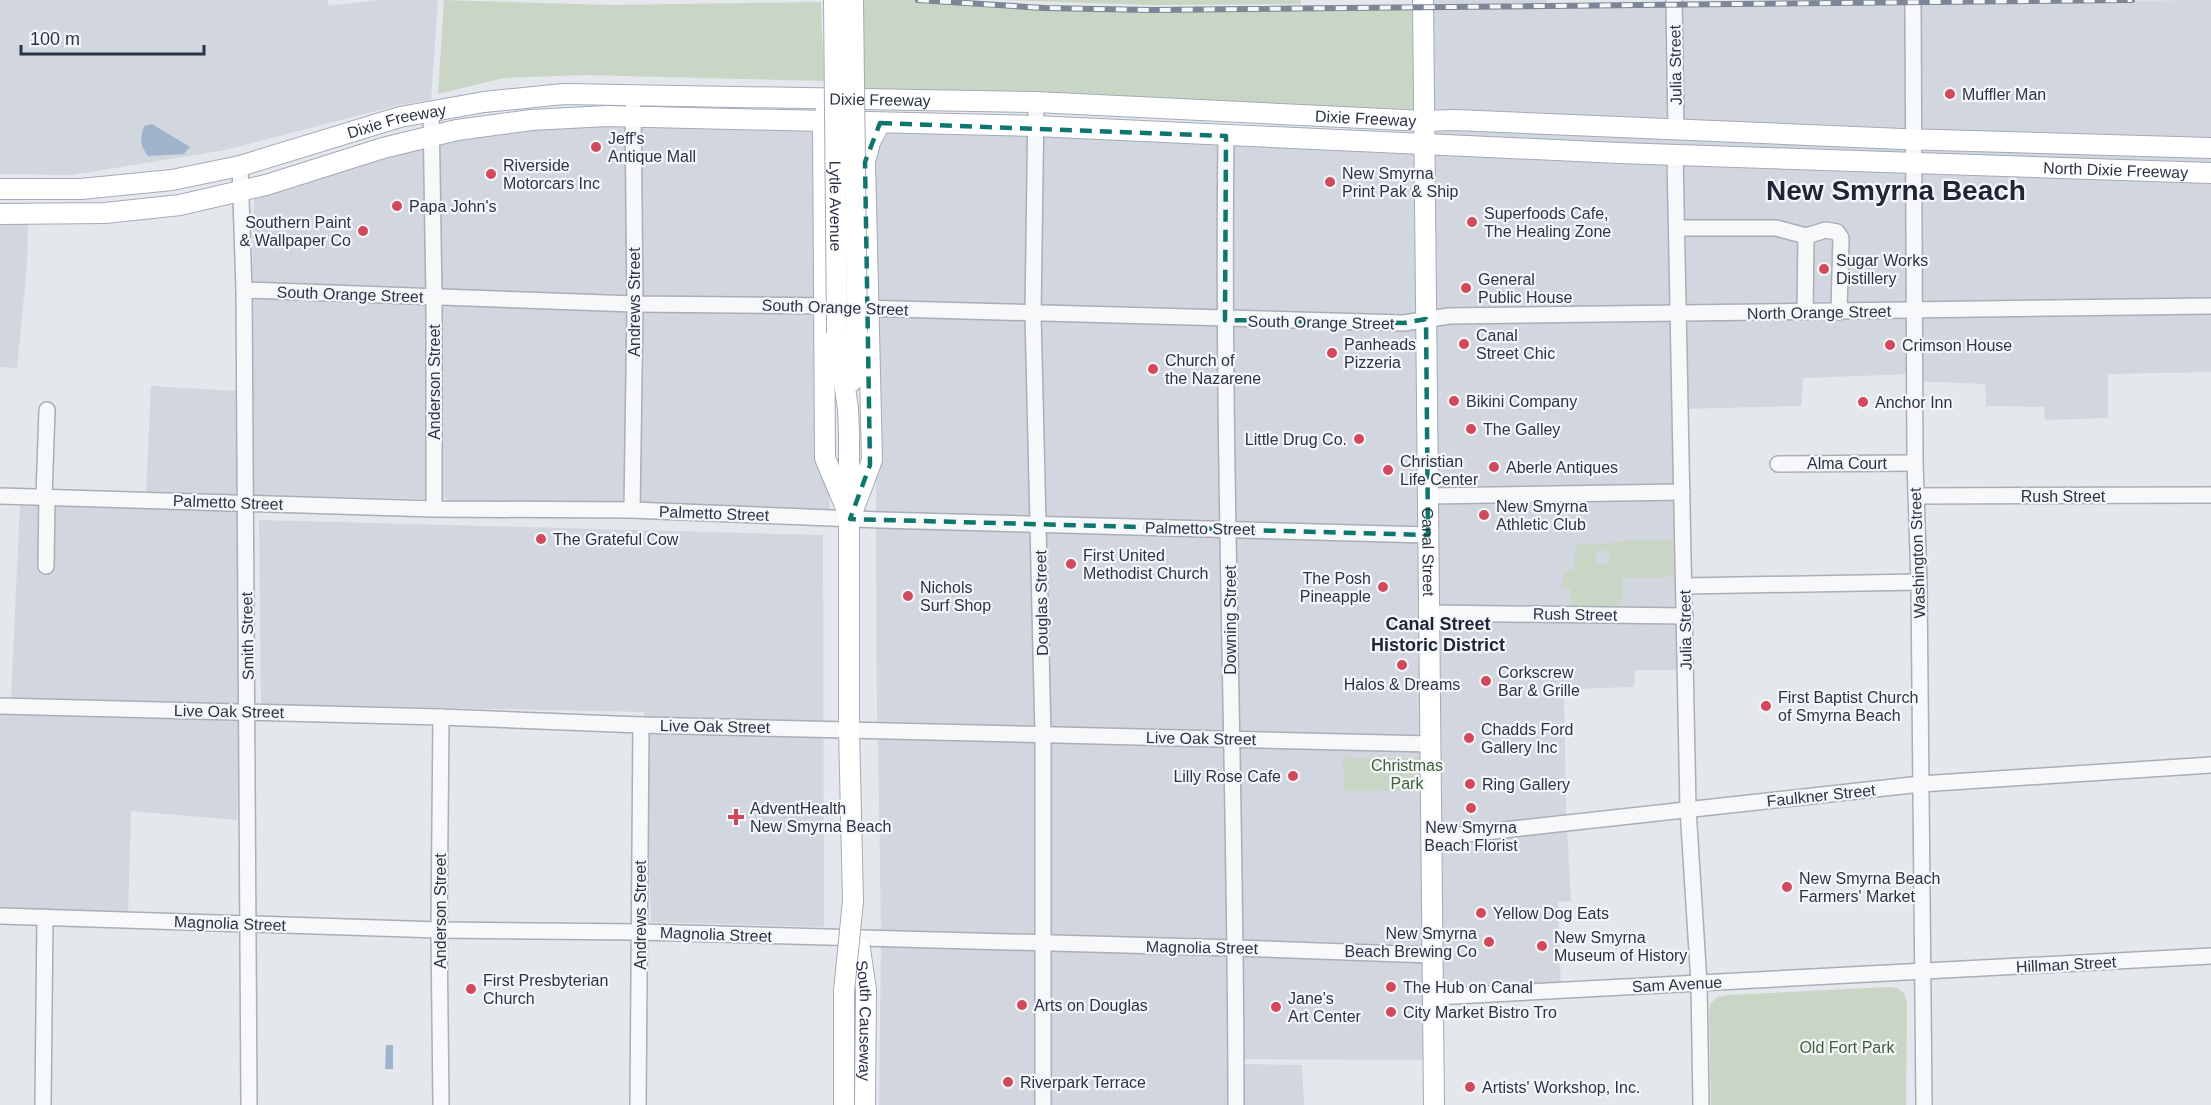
<svg xmlns="http://www.w3.org/2000/svg" width="2211" height="1105" viewBox="0 0 2211 1105" font-family="Arial,sans-serif">
<rect width="100%" height="100%" fill="#e4e7ec"/>
<g fill="#d2d6de">
<path d="M0,0H327L329,6L377,0H438L431,100L403,104L225,150L72,175L0,174Z"/>
<path d="M1423,0H1547V6L2211,0V372L2108,374V418L2045,420L2044,407L1986,406L1985,384L1915,381L1914,374L1803,378L1801,406L1681,409L1685,670H1635L1634,687L1570,689L1564,694L1566,810L1571,901L1558,902L1561,990L1434,997V1060L1236,1059L1226,136L1425,145Z"/>
<path d="M626,123L627,297L441,291L437,141L508,129Z"/>
<path d="M640,123L816,127L818,299L641,297Z"/>
<path d="M885,129L1028,132L1026,307L876,302L872,163Z"/>
<path d="M1042,133L1219,142V313L1040,307Z"/>
<path d="M424,144L427,291L252,284L254,195Z"/>
<path d="M0,223H28L27,266L17,368L0,367Z"/>
<path d="M252,297L427,303L426,499L252,495Z"/>
<path d="M441,304L627,310L625,503H483L449,502V499H440Z"/>
<path d="M642,310L818,311L830,512L639,504Z"/>
<path d="M876,315L1026,320L1032,518L876,513Z"/>
<path d="M1040,320L1219,326L1222,522L1046,518Z"/>
<path d="M151,386L237,391L238,496L146,494Z"/>
<path d="M20,503L238,509L241,705L11,700Z"/>
<path d="M259,520L823,535L824,927L651,922L644,712L261,704Z"/>
<path d="M876,526L1032,531L1036,728L877,723Z"/>
<path d="M1046,531L1222,535L1224,732L1050,728Z"/>
<path d="M0,712L240,718L237,820L131,811L128,913L0,910Z"/>
<path d="M878,736L1036,740V936L881,932Z"/>
<path d="M1050,741L1224,745L1228,941L1050,937Z"/>
<path d="M881,945L1036,949V1105H879Z"/>
<path d="M1050,950L1229,954V1105H1050Z"/>
<path d="M1243,1064L1302,1065L1304,1105H1243Z"/>
</g>
<g fill="#c9d6c5" fill-rule="evenodd">
<path d="M444,0L611,5L821,2L824,81L584,75L504,78L438,94Z"/>
<path d="M853,0H918L1044,8L1152,10L1423,8L1425,121L857,99Z"/>
<path d="M1004,0H1301V4L1152,5Z"/>
<path d="M1630,540H1683L1684,575L1656,578L1622,577V599L1615,615L1572,614L1570,588H1560L1566,571H1574L1576,544L1614,543ZM1595,551H1610L1609,564H1596Z"/>
<path d="M1343,754L1354,759L1419,757L1425,764L1427,791H1344Z"/>
<path d="M1889,987L1897,988L1904,993L1907,1003L1906,1105H1711L1709,1014L1710,1004L1717,997L1728,995Z"/>
</g>
<g fill="#9fb4cc">
<path d="M152,124L190,147L184,154L148,156C140,146 140,139 144,126Z"/>
<path d="M386,1045H393V1069H385Z"/>
</g>
<g fill="none" stroke-linecap="round" stroke-linejoin="round">
<defs>
<g id="minor">
<path d="M1674,0L1676,130"/>
<path d="M1913,0L1915,463L1919,582L1924,1105"/>
<path d="M1036,102L1033,314L1043,734V1105"/>
<path d="M431,111L434,297V509"/>
<path d="M1226,136C1222,459 1236,782 1236,1105"/>
<path d="M1675,155L1688,809L1699,983L1701,1105"/>
<path d="M240,166L244,290L249,1105"/>
<path d="M1677,228H1776L1806,236L1805,312"/>
<path d="M1806,236L1826,230L1837,232L1841,238L1839,312"/>
<path d="M244,290L635,304L835,306"/>
<path d="M859,308L1404,323L1449,316L2211,306"/>
<path d="M1778,464L1915,463"/>
<path d="M0,496L434,509L632,510L880,520L1428,535"/>
<path d="M1428,496L1682,492"/>
<path d="M1916,496L2211,495"/>
<path d="M44,497L47,410"/>
<path d="M632,510L635,304L633,108"/>
<path d="M46,566L47,497"/>
<path d="M1684,586L1919,582"/>
<path d="M1429,613L1685,616"/>
<path d="M0,706L441,717L641,725L1430,744"/>
<path d="M441,717L439,930L441,1105"/>
<path d="M1431,838L1921,784L2211,765"/>
<path d="M0,916L439,930L640,932L1236,948L1432,955"/>
<path d="M1434,997L2211,956"/>
<path d="M43,1105L45,917"/>
<path d="M638,1105L641,725"/>
</g>
<g id="major">
<path id="s1" d="M1423,0L1434,1105"/>
<path d="M826,110L823,121L825,458L846,508"/>
<path id="s2" d="M0,189H81L172,180L240,166L400,117L484,102L564,94L1036,102L1425,121L1455,120L1902,139L2211,148"/>
<path id="s3" d="M0,214L105,213L180,205L266,185L383,148L457,130L531,120L607,116L1035,126L1619,153L2211,173"/>
<path d="M837,333L848,409L849,432V729L853,901"/>
<path d="M851,382L857,332"/>
<path d="M854,508L872,460L865,162L870,142L880,123"/>
<path id="s4" d="M860,949L866,990L865,1105"/>
</g>
</defs>
<use href="#minor" stroke="#a9aeb7" stroke-width="18"/>
<use href="#major" stroke="#a3abb8" stroke-width="22"/>
<use href="#minor" stroke="#f7f8fa" stroke-width="15"/>
<use href="#major" stroke="#fff" stroke-width="20"/>
<defs>
<path id="rail" d="M918,0L1044,8L1152,10L2132,0"/>
</defs>
<use href="#rail" stroke="#7d8696" stroke-width="6"/>
<use href="#rail" stroke="#f4f6f9" stroke-width="4" stroke-dasharray="11" stroke-linecap="butt"/>
<defs>
<g id="major-bridge">
<path id="s5" d="M834,0L837,333"/>
<path d="M853,0L857,332"/>
<path d="M844,1105V991L853,901"/>
</g>
</defs>
<use href="#major-bridge" stroke="#a3abb8" stroke-width="22" stroke-linecap="butt"/>
<use href="#major-bridge" stroke="#fff" stroke-width="20"/>
</g>
<path fill="none" stroke="#0f766e" stroke-width="4.5" stroke-dasharray="12 8" stroke-linejoin="round" d="M880,123L1226,136L1225,320L1404,323L1426,319L1428,535L850,519L870,465L865,162Z"/>
<g fill="#d1495b" stroke="#f4f6f9" stroke-width="2">
<circle cx="1950" cy="94" r="6"/>
<circle cx="596" cy="147" r="6"/>
<circle cx="491" cy="174" r="6"/>
<circle cx="1330" cy="182" r="6"/>
<circle cx="397" cy="206" r="6"/>
<circle cx="1472" cy="222" r="6"/>
<circle cx="363" cy="231" r="6"/>
<circle cx="1824" cy="269" r="6"/>
<circle cx="1466" cy="288" r="6"/>
<circle cx="1464" cy="344" r="6"/>
<circle cx="1890" cy="345" r="6"/>
<circle cx="1332" cy="353" r="6"/>
<circle cx="1153" cy="369" r="6"/>
<circle cx="1454" cy="401" r="6"/>
<circle cx="1863" cy="402" r="6"/>
<circle cx="1471" cy="429" r="6"/>
<circle cx="1359" cy="439" r="6"/>
<circle cx="1494" cy="467" r="6"/>
<circle cx="1388" cy="470" r="6"/>
<circle cx="1484" cy="515" r="6"/>
<circle cx="541" cy="539" r="6"/>
<circle cx="1071" cy="564" r="6"/>
<circle cx="1383" cy="587" r="6"/>
<circle cx="908" cy="596" r="6"/>
<circle cx="1402" cy="665" r="6"/>
<circle cx="1486" cy="681" r="6"/>
<circle cx="1766" cy="706" r="6"/>
<circle cx="1469" cy="738" r="6"/>
<circle cx="1293" cy="776" r="6"/>
<circle cx="1470" cy="784" r="6"/>
<circle cx="1471" cy="808" r="6"/>
<path d="M733 808h6v6h6v6h-6v6h-6v-6h-6v-6h6z"/>
<circle cx="1787" cy="887" r="6"/>
<circle cx="1481" cy="913" r="6"/>
<circle cx="1489" cy="942" r="6"/>
<circle cx="1542" cy="946" r="6"/>
<circle cx="1391" cy="987" r="6"/>
<circle cx="471" cy="989" r="6"/>
<circle cx="1022" cy="1005" r="6"/>
<circle cx="1276" cy="1007" r="6"/>
<circle cx="1391" cy="1012" r="6"/>
<circle cx="1008" cy="1082" r="6"/>
<circle cx="1470" cy="1087" r="6"/>
</g>
<g text-anchor="middle" stroke-width="4.5" stroke-linejoin="round" paint-order="stroke">
<g font-size="16" fill="#2b3445" stroke="#f4f6f9">
<text transform="translate(1675 65) rotate(-91)" y="6">Julia Street</text>
<text dy="6" stroke="none"><textPath href="#s2" startOffset="891">Dixie Freeway</textPath></text>
<text dy="6" stroke="none"><textPath href="#s2" startOffset="1377">Dixie Freeway</textPath></text>
<text dy="6" stroke="none"><textPath href="#s2" startOffset="405">Dixie Freeway</textPath></text>
<text dy="6" stroke="none"><textPath href="#s3" startOffset="2128">North Dixie Freeway</textPath></text>
<text dy="6" stroke="none"><textPath href="#s5" startOffset="206">Lytle Avenue</textPath></text>
<text transform="translate(350 294) rotate(2)" y="6">South Orange Street</text>
<text transform="translate(634 302) rotate(-90)" y="6">Andrews Street</text>
<text transform="translate(835 307) rotate(2)" y="6">South Orange Street</text>
<text transform="translate(1819 312) rotate(-1)" y="6">North Orange Street</text>
<text transform="translate(1321 322) rotate(1)" y="6">South Orange Street</text>
<text transform="translate(434 382) rotate(-90)" y="6">Anderson Street</text>
<text x="1847" y="469">Alma Court</text>
<text x="2063" y="502">Rush Street</text>
<text transform="translate(228 502) rotate(2)" y="6">Palmetto Street</text>
<text transform="translate(714 513) rotate(2)" y="6">Palmetto Street</text>
<text transform="translate(1200 528) rotate(1)" y="6">Palmetto Street</text>
<text dy="6" stroke="none"><textPath href="#s1" startOffset="552">Canal Street</textPath></text>
<text transform="translate(1917 553) rotate(-92)" y="6">Washington Street</text>
<text transform="translate(1041 603) rotate(-91)" y="6">Douglas Street</text>
<text transform="translate(1575 614) rotate(1)" y="6">Rush Street</text>
<text transform="translate(1230 620) rotate(-90)" y="6">Downing Street</text>
<text transform="translate(1685 630) rotate(-91)" y="6">Julia Street</text>
<text transform="translate(247 636) rotate(-91)" y="6">Smith Street</text>
<text transform="translate(229 711) rotate(1)" y="6">Live Oak Street</text>
<text transform="translate(715 726) rotate(1)" y="6">Live Oak Street</text>
<text transform="translate(1201 738) rotate(1)" y="6">Live Oak Street</text>
<text transform="translate(1821 795) rotate(-6)" y="6">Faulkner Street</text>
<text transform="translate(440 911) rotate(-90)" y="6">Anderson Street</text>
<text transform="translate(640 915) rotate(-90)" y="6">Andrews Street</text>
<text transform="translate(230 923) rotate(2)" y="6">Magnolia Street</text>
<text transform="translate(716 934) rotate(2)" y="6">Magnolia Street</text>
<text transform="translate(1202 947) rotate(1)" y="6">Magnolia Street</text>
<text transform="translate(2066 964) rotate(-3)" y="6">Hillman Street</text>
<text transform="translate(1677 984) rotate(-3)" y="6">Sam Avenue</text>
<text dy="6" stroke="none"><textPath href="#s4" startOffset="72">South Causeway</textPath></text>
</g>
<g font-size="16" fill="#2b3445" stroke="#f4f6f9" text-anchor="start">
<text x="1962" y="100">Muffler Man</text>
<text x="608" y="144">Jeff's<tspan x="608" dy="18">Antique Mall</tspan></text>
<text x="503" y="171">Riverside<tspan x="503" dy="18">Motorcars Inc</tspan></text>
<text x="1342" y="179">New Smyrna<tspan x="1342" dy="18">Print Pak &amp; Ship</tspan></text>
<text x="409" y="212">Papa John's</text>
<text x="1484" y="219">Superfoods Cafe,<tspan x="1484" dy="18">The Healing Zone</tspan></text>
<text x="351" y="228" text-anchor="end">Southern Paint<tspan x="351" dy="18">&amp; Wallpaper Co</tspan></text>
<text x="1836" y="266">Sugar Works<tspan x="1836" dy="18">Distillery</tspan></text>
<text x="1478" y="285">General<tspan x="1478" dy="18">Public House</tspan></text>
<text x="1476" y="341">Canal<tspan x="1476" dy="18">Street Chic</tspan></text>
<text x="1344" y="350">Panheads<tspan x="1344" dy="18">Pizzeria</tspan></text>
<text x="1902" y="351">Crimson House</text>
<text x="1165" y="366">Church of<tspan x="1165" dy="18">the Nazarene</tspan></text>
<text x="1466" y="407">Bikini Company</text>
<text x="1875" y="408">Anchor Inn</text>
<text x="1483" y="435">The Galley</text>
<text x="1347" y="445" text-anchor="end">Little Drug Co.</text>
<text x="1400" y="467">Christian<tspan x="1400" dy="18">Life Center</tspan></text>
<text x="1506" y="473">Aberle Antiques</text>
<text x="1496" y="512">New Smyrna<tspan x="1496" dy="18">Athletic Club</tspan></text>
<text x="553" y="545">The Grateful Cow</text>
<text x="1083" y="561">First United<tspan x="1083" dy="18">Methodist Church</tspan></text>
<text x="1371" y="584" text-anchor="end">The Posh<tspan x="1371" dy="18">Pineapple</tspan></text>
<text x="920" y="593">Nichols<tspan x="920" dy="18">Surf Shop</tspan></text>
<text x="1498" y="678">Corkscrew<tspan x="1498" dy="18">Bar &amp; Grille</tspan></text>
<text x="1402" y="690" text-anchor="middle">Halos &amp; Dreams</text>
<text x="1778" y="703">First Baptist Church<tspan x="1778" dy="18">of Smyrna Beach</tspan></text>
<text x="1481" y="735">Chadds Ford<tspan x="1481" dy="18">Gallery Inc</tspan></text>
<text x="1281" y="782" text-anchor="end">Lilly Rose Cafe</text>
<text x="1482" y="790">Ring Gallery</text>
<text x="750" y="814">AdventHealth<tspan x="750" dy="18">New Smyrna Beach</tspan></text>
<text x="1471" y="833" text-anchor="middle">New Smyrna<tspan x="1471" dy="18">Beach Florist</tspan></text>
<text x="1799" y="884">New Smyrna Beach<tspan x="1799" dy="18">Farmers' Market</tspan></text>
<text x="1493" y="919">Yellow Dog Eats</text>
<text x="1477" y="939" text-anchor="end">New Smyrna<tspan x="1477" dy="18">Beach Brewing Co</tspan></text>
<text x="1554" y="943">New Smyrna<tspan x="1554" dy="18">Museum of History</tspan></text>
<text x="483" y="986">First Presbyterian<tspan x="483" dy="18">Church</tspan></text>
<text x="1403" y="993">The Hub on Canal</text>
<text x="1288" y="1004">Jane's<tspan x="1288" dy="18">Art Center</tspan></text>
<text x="1034" y="1011">Arts on Douglas</text>
<text x="1403" y="1018">City Market Bistro Tro</text>
<text x="1020" y="1088">Riverpark Terrace</text>
<text x="1482" y="1093">Artists' Workshop, Inc.</text>
</g>
<g font-size="16" fill="#3f6138" stroke="#f4f6f9">
<text x="1407" y="771">Christmas<tspan x="1407" dy="18">Park</tspan></text>
<text x="1847" y="1053">Old Fort Park</text>
</g>
<g font-size="18" font-weight="bold" fill="#1d2536" stroke="#f4f6f9">
<text x="1438" y="630">Canal Street<tspan x="1438" dy="21">Historic District</tspan></text>
</g>
<g font-size="28" font-weight="bold" fill="#1d2536" stroke="#f4f6f9">
<text x="1896" y="200">New Smyrna Beach</text>
</g>
</g>
<path d="M21 45v9h183v-9" fill="none" stroke="#2b3445" stroke-width="3"/>
<text x="30" y="45" font-size="18" fill="#2b3445" stroke="#f4f6f9" stroke-width="4.5" paint-order="stroke">100 m</text>
</svg>
